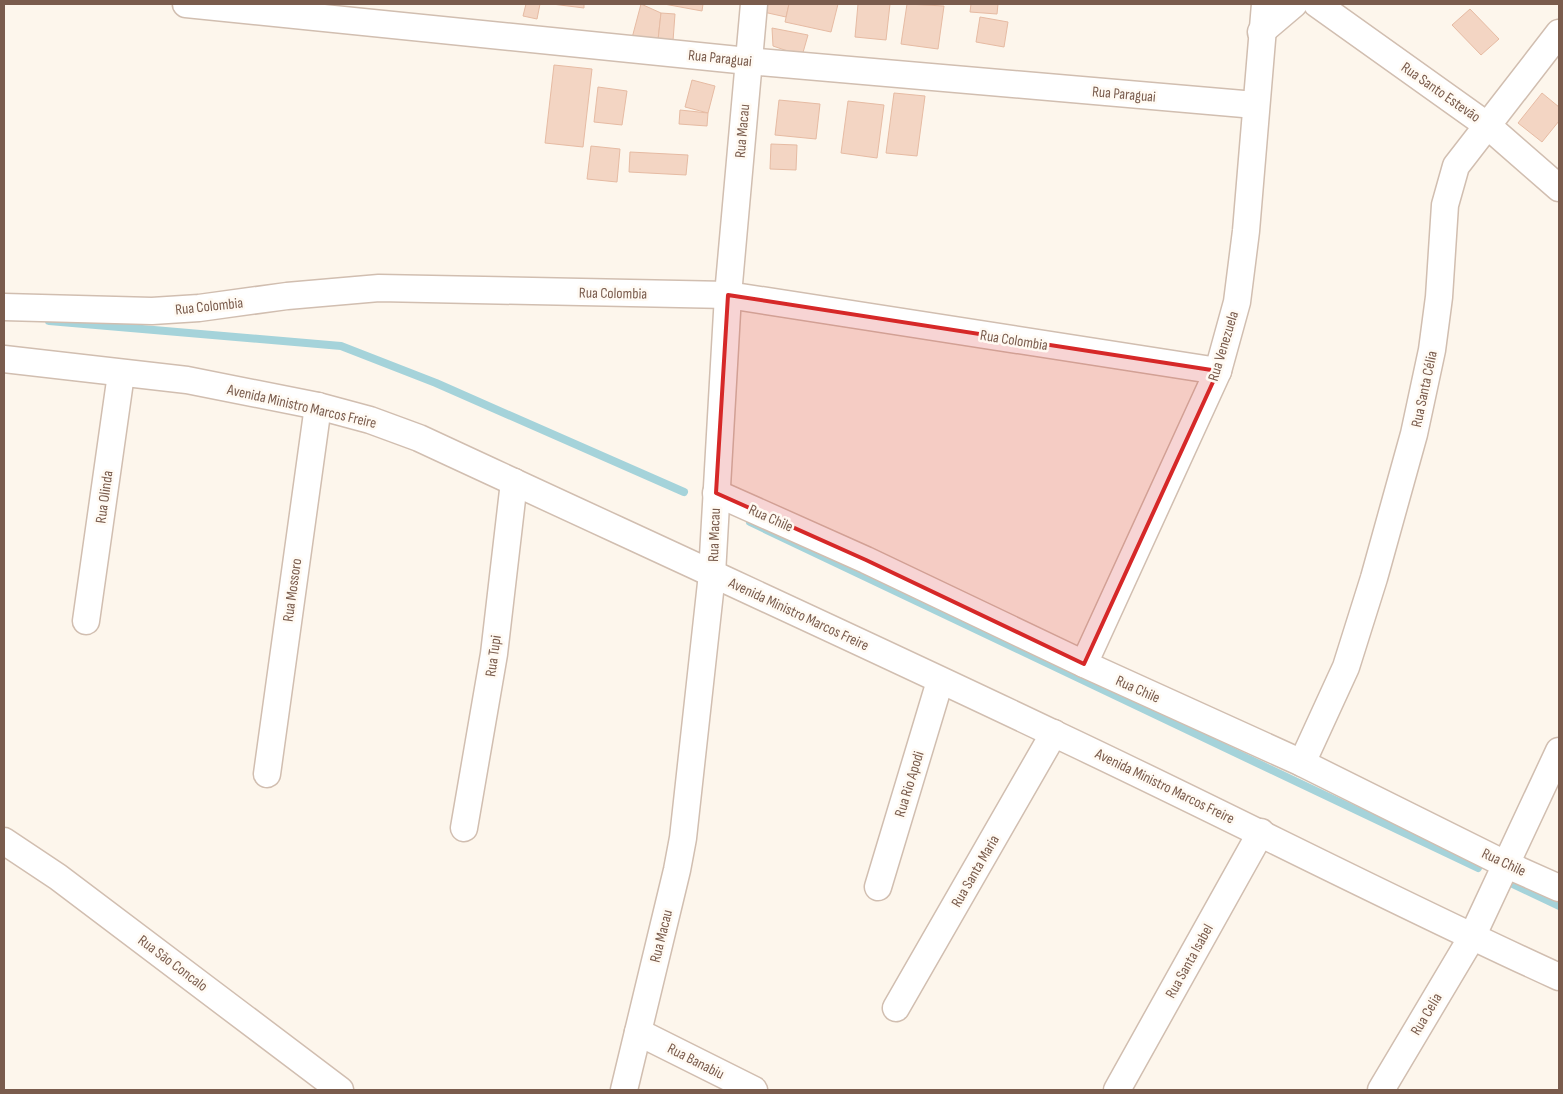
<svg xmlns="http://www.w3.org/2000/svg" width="1563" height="1094" viewBox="0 0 1563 1094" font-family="'Sofia Sans Condensed',sans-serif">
<rect width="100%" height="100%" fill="#fdf6ec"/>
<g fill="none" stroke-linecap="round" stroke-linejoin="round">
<g stroke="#a5d3da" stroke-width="8">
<path d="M49,321L341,346L436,383L684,492"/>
<path d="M750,522L1478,868"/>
<path d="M1502,879L1559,906"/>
</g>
</g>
<g fill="#f3d5c3" stroke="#e6bba3">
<path d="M526,4H540L537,19L523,16Z"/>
<path d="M552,4H584V8Z"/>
<path d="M641,4L661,13L658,40L632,38Z"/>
<path d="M664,4H703L702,11Z"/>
<path d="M760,4H789L786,17L759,11Z"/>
<path d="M789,4H838L831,32L785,22Z"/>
<path d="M858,4H890L886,40L855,37Z"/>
<path d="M907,4L944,6L938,49L901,44Z"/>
<path d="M971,4H998L997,14L970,12Z"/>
<path d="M1470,9L1499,39L1481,55L1452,25Z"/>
<path d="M661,13L675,14L673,41L658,40Z"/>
<path d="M980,17L1008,22L1004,47L976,42Z"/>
<path d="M772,28L808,35L802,56L773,46Z"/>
<path d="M554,65L592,69L583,147L545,143Z"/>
<path d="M692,80L715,86L708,113L685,107Z"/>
<path d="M598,87L627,91L622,125L594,122Z"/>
<path d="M894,93L925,96L917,156L886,153Z"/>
<path d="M1542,93L1559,107V121L1542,142L1518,123Z"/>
<path d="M779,100L820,104L816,139L775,135Z"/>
<path d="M848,101L884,105L877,158L841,153Z"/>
<path d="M680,110L708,113L707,126L679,124Z"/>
<path d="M771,144L797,145L796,170L770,169Z"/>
<path d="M591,146L620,149L617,182L587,179Z"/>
<path d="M630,152L688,155L686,175L629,172Z"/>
</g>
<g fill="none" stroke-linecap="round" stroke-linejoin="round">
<defs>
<g id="minor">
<path d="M186,4L748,61L1255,105"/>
<path d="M1317,4L1488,126L1559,188"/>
<path d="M1261,32L1294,4"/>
<path d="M4,307L152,311L199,308L287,296L379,288L728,295L1218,371"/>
<path d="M4,359L187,380L318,406L370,420L419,438C632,537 845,634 1057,735C1225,814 1390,900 1559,977"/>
<path d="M716,493L866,560L1084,664L1302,763L1505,864L1559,888"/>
<path d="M86,621L121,374"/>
<path d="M1084,664L1218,371L1237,302L1246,231L1265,4"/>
<path d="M1302,763L1346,667L1374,578L1414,434L1432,350L1439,297L1445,205L1456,166L1559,33"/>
<path d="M267,774L318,406"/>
<path d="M464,828L494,654L514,482"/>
<path d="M4,841L58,877L340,1090"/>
<path d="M878,887L940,681"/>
<path d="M896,1008L1054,733"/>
<path d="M638,1032L754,1090"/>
<path d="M624,1090L677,870L683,838L712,574L728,295L754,4"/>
<path d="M1117,1090L1261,832"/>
<path d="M1381,1090L1472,937L1559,751"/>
</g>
</defs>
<use href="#minor" stroke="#d1beb0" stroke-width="29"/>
<use href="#minor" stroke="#fff" stroke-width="26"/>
</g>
<path fill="#d62828" fill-opacity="0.2" stroke="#d62828" stroke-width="4" stroke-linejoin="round" d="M728,295L1218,371L1084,664L866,560L716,493Z"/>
<g text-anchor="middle" stroke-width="5" stroke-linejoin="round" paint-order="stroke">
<g font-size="15" fill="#7a5c4d" stroke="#fffaf3">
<text transform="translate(720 58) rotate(6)" y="5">Rua Paraguai</text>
<text transform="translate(1441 92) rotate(35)" y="5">Rua Santo Estevão</text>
<text transform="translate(1124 94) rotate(5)" y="5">Rua Paraguai</text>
<text transform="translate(742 131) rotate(-85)" y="5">Rua Macau</text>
<text transform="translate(613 293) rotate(1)" y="5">Rua Colombia</text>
<text transform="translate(209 306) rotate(-6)" y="5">Rua Colombia</text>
<text transform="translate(1014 340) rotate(9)" y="5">Rua Colombia</text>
<text transform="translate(1223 346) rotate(-73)" y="5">Rua Venezuela</text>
<text transform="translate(1424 389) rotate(-78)" y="5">Rua Santa Célia</text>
<text transform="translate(302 406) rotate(13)" y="5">Avenida Ministro Marcos Freire</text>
<text transform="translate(104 497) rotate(-82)" y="5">Rua Olinda</text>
<text transform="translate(771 518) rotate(24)" y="5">Rua Chile</text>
<text transform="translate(714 535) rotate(-88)" y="5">Rua Macau</text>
<text transform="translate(292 590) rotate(-82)" y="5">Rua Mossoro</text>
<text transform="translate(799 614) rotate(25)" y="5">Avenida Ministro Marcos Freire</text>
<text transform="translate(493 656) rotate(-82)" y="5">Rua Tupi</text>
<text transform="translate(1138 689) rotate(24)" y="5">Rua Chile</text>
<text transform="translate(909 784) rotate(-73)" y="5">Rua Rio Apodi</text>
<text transform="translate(1165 786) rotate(26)" y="5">Avenida Ministro Marcos Freire</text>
<text transform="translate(1504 862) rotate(25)" y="5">Rua Chile</text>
<text transform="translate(975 871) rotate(-60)" y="5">Rua Santa Maria</text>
<text transform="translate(661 936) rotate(-76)" y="5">Rua Macau</text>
<text transform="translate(1189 961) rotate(-61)" y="5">Rua Santa Isabel</text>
<text transform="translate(173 963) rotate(37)" y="5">Rua São Concalo</text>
<text transform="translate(1426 1014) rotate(-59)" y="5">Rua Celia</text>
<text transform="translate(696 1061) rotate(27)" y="5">Rua Banabiu</text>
</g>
</g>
<rect width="1563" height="1094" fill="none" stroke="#7a5c4d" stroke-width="10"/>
</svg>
